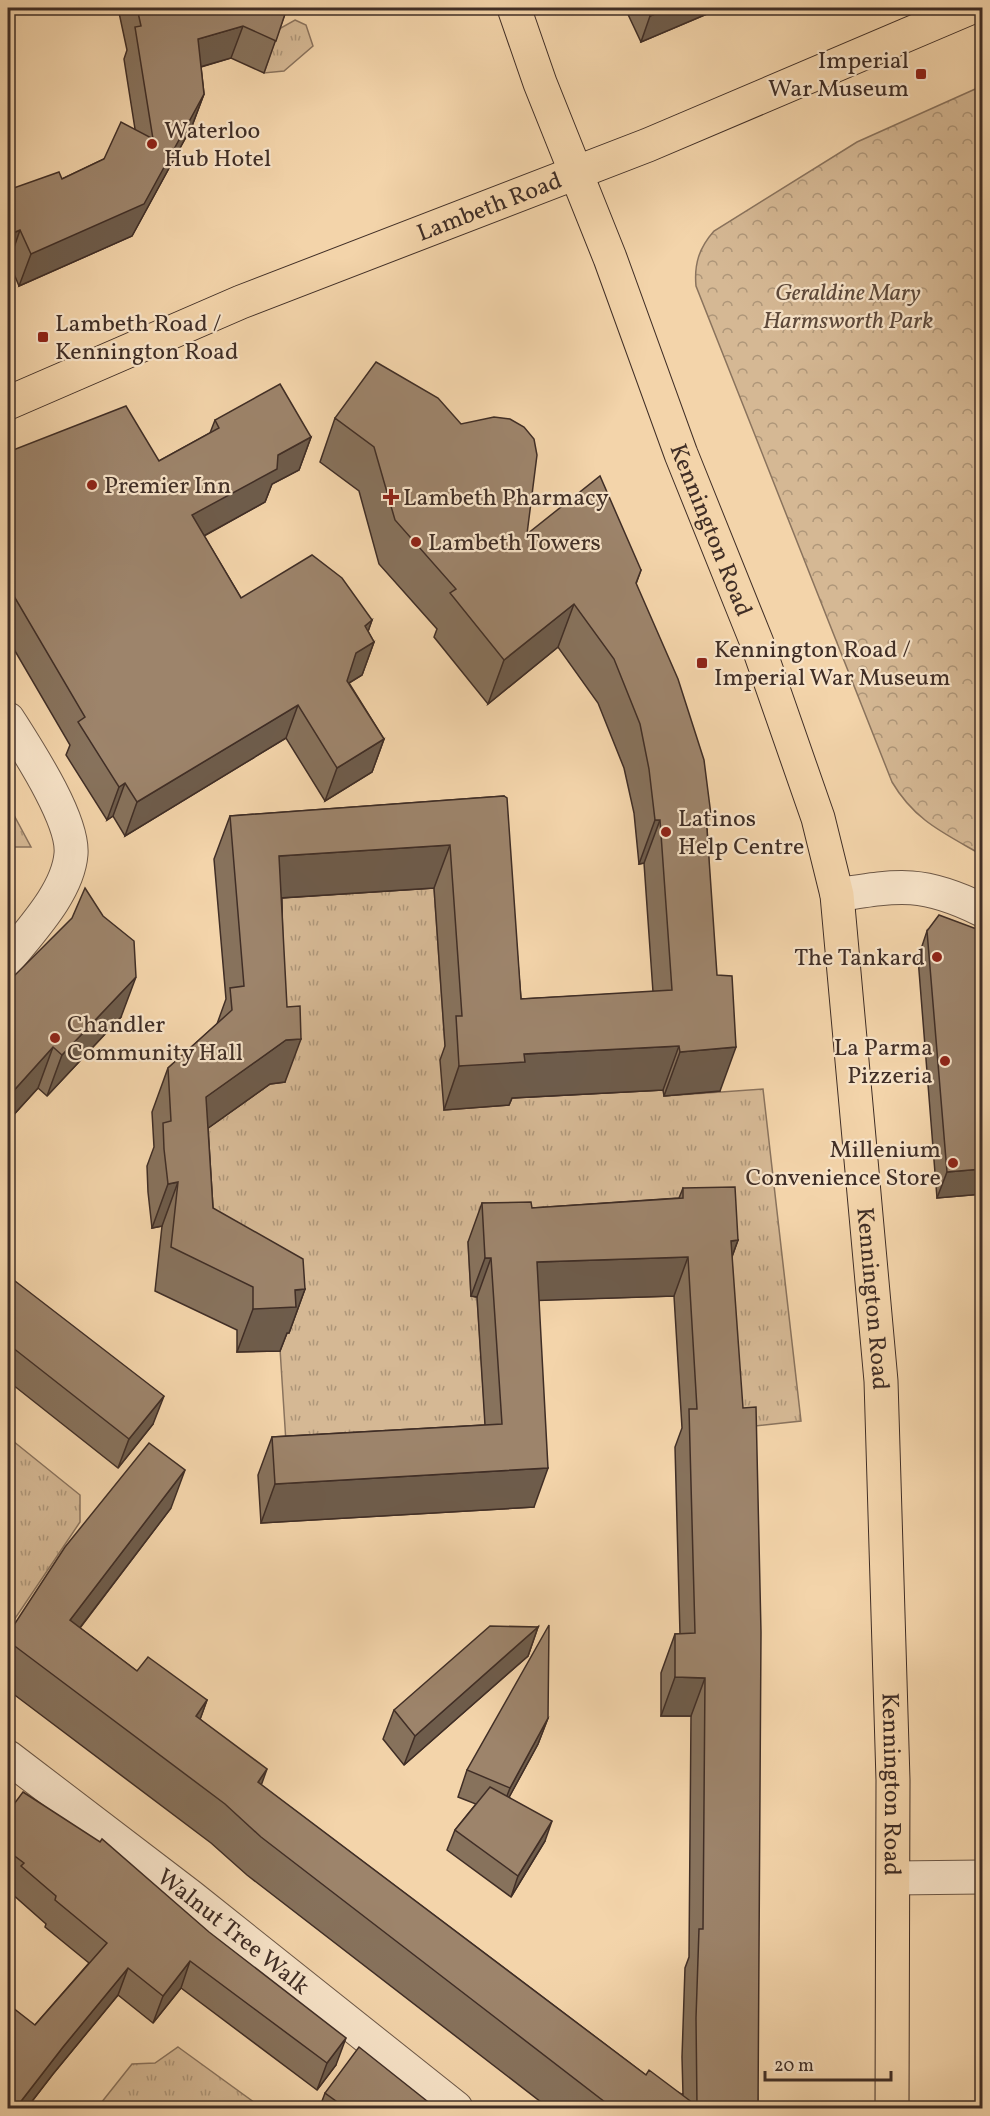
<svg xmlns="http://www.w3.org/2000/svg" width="990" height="2116" viewBox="0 0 990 2116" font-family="Vollkorn,serif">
<defs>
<pattern id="grass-tufts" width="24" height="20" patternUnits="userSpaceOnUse" patternTransform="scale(1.5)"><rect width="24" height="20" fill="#d5b894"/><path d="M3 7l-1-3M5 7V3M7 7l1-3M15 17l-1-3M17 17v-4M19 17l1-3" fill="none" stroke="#ae9679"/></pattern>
<pattern id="park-crowns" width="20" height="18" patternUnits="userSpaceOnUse" patternTransform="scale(1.5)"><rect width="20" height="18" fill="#d5b894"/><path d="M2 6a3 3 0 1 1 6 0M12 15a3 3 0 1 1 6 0" fill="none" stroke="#ae9679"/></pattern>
</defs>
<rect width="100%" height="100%" fill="#f3d4aa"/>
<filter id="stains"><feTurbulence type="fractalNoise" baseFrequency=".00333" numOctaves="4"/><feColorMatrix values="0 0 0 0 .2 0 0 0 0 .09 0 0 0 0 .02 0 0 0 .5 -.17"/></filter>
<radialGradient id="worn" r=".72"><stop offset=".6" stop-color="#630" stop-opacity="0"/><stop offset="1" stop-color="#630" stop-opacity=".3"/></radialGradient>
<g fill="url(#grass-tufts)" stroke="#8a735d" stroke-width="1.5">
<path d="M295,20L306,25L313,46L284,71L264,73L279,29Z"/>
<path d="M8,804L31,847H8Z"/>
<path d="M434,888L446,1059L509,1098L663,1090L665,1096L763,1089L801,1421L728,1429L717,1279L468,1242L471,1296L477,1297L488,1462L288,1474L279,1333L197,1251L189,1141L270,1084L264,899Z"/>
<path d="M8,1437L80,1495V1522L8,1629Z"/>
<path d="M178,2047L262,2108H97L132,2064L155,2063Z"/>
</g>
<path fill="url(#park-crowns)" stroke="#8a735d" stroke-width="1.5" d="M982,86V855C944,833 915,821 892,782L696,286C694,264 699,248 714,231L857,142Z"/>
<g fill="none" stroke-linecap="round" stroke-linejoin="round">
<defs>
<g id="street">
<path d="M8,719C27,749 74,820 71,854C68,892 30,931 8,959"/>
<path d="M837,895C900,885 923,881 982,910"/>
<path id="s1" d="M8,1757L190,1896L456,2108"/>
<path d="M894,1878L982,1877"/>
</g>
<g id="primary">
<path id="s2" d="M514,8L540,83L610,258L681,454L757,643L818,818L837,895L881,1381L893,1780L892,2108"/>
<path id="s3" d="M8,403L241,302L648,145L970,8"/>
</g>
</defs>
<use href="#street" stroke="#6d5847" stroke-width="35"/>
<use href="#primary" stroke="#402e26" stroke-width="35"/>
<use href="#street" stroke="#f7e3c8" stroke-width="33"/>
<use href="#primary" stroke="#f3d4aa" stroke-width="33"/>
</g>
<g fill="#87725c" stroke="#402e26" stroke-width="1.5">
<path d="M118,8H287L264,73L231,58L201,67L204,94L192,126L132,236L19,286L9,262H8V190L62,179L104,159L135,129L124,59L127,50Z"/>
<path d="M625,8H721L641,42Z"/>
<path d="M335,418L527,534L641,570L636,584L707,826L720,1091L664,1096L663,1090L512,1098L509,1105L444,1110L440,1060L445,1046L434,888L282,898L285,1082L270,1084L208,1128L213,1208L305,1289L289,1333H287L280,1351L237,1352V1330L155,1291L162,1226L152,1228L148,1192L147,1166L154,1147L152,1112L168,1068L217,1024L226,999L214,859L230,816L504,796L521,999L653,992L644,863L639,864L634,813L624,768L598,703L558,647L488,704L434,637L437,629L379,564L359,491L320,462Z"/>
<path d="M215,420L311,437L299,470L272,484L265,502L204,536L241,598L372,620L368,631L374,642L362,675L349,683L384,739L372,772L325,801L286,738L125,836L113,816L107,820L66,755L70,745L8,639V452L159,461L210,433Z"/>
<path d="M927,931L982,1194L937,1198L918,958Z"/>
<path d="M12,978L121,1017L47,1096L38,1088L8,1121V991Z"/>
<path d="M683,1188L738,1240L732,1257L758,2109H550L247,1875L211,1843L8,1690V1634L171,1508L80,1628L137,1671L207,1700L200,1719L261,1785L646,2075L683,2095L682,2057L685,1968L689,1957L691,1716H661V1673L675,1634H680L675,1447L682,1428L674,1296L539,1300L534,1507L261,1523L258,1475L272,1437L485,1425L477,1297L471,1296L468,1242L482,1203L532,1208L679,1198Z"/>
<path d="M8,1291L153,1424L118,1468L8,1381Z"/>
<path d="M538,1627L528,1656L404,1765L383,1739L394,1710Z"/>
<path d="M548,1718L538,1744L509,1797L545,1841L511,1897L447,1850L455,1830L476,1804L458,1797L467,1770Z"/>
<path d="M8,1812L336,2065L317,2090L181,1988L153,2023L118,1995L53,2074L26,2109H8L35,2025L89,1963L45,1927L46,1924L11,1893L12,1889L8,1885Z"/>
<path d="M325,2093L437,2109H319Z"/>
</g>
<g fill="#6e5c4b" stroke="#402e26" stroke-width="1.5">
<path d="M669,8H721L641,42L650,16Z"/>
<path d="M243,26L231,58L186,71L198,39Z"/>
<path d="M204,94L192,126L132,236L19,286L31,254Z"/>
<path d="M20,230L9,262H8V235Z"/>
<path d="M311,437L299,470L272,484L265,502L180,549L192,515L278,455Z"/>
<path d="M574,604L558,647L488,704L504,660Z"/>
<path d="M372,620L362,649L374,642L362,675L344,686L365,626Z"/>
<path d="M298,705L286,738L125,836L137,802Z"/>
<path d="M384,739L372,772L325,801L337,768Z"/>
<path d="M125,783L113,816L107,820L119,787Z"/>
<path d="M706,815H711L695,858Z"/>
<path d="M655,820H660L644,863L639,864Z"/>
<path d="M450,845L434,888L264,899L279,856Z"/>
<path d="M136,977L121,1017L47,1096L62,1055Z"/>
<path d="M301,1039L285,1082L270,1084L190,1141L206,1097L286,1040Z"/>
<path d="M679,1046L663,1090L512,1098L509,1105L444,1110L459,1066L524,1054Z"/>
<path d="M53,1047L38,1088L8,1121V1097Z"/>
<path d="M736,1047L720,1091L664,1096L680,1052Z"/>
<path d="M982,1169V1194L937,1198L947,1172Z"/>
<path d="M178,1182L162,1226L152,1228L168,1184Z"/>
<path d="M738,1240L724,1278L731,1241Z"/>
<path d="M688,1257L674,1296L523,1301L537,1262Z"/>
<path d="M485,1258H491L477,1297L471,1296Z"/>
<path d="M305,1289L289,1333H287L280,1351L237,1352L253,1309L295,1290Z"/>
<path d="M164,1396L153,1424L118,1468L129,1439Z"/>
<path d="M548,1468L534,1507L261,1523L275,1484Z"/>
<path d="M185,1470L171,1508L56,1659L70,1620Z"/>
<path d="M538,1627L528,1656L404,1765L415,1736Z"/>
<path d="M675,1677L705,1678L691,1716H661Z"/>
<path d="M207,1700L193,1739L196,1716Z"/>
<path d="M548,1718L538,1744L500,1814L510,1788Z"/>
<path d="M267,1769L253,1808L258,1782Z"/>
<path d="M552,1821L545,1841L511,1897L518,1876Z"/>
<path d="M190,1961L181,1988L153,2023L163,1996Z"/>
<path d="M128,1968L118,1995L53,2074L26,2109H15L63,2047Z"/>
<path d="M346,2038L336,2065L317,2090L327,2063Z"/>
</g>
<g fill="#9d846b" stroke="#402e26" stroke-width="1.5">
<path d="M137,8H287L276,41L243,26L198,39L204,94L144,204L31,254L20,230L8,235V190L59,172L62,179L104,159L121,122L153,139L135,27L141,26Z"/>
<path d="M647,8H669L650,16Z"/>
<path d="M8,99L11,107L8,108Z"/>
<path d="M376,362L438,398L461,424L494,417L510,419L524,427L534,439L537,455L527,534L600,476L641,570L636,583L678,679L704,760L711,815H706L717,975L732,976L736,1047L680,1052L679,1046L524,1054L525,1062L459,1066L456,1016H462L450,845L279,856L287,1007L300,1006L301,1039L286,1040L206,1097L213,1208L303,1259L305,1289L295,1290L296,1307L253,1309V1287L171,1247L178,1182L168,1184L164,1149L163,1123L171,1121L168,1068L232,1010L230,988L244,986L230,816L504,796L507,798L521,999L672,990L660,820H655L649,769L640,724L614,659L574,604L504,660L450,593L456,589L395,520L374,447L335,418Z"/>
<path d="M280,384L311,437L278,455L277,469L192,515L241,598L312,555L342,578L372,620L365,626L374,642L356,653L347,681L384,739L337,768L298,705L137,802L125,783L119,787L78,722L85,717L8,586V452L126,406L159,461L219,428L215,420Z"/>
<path d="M85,888L103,916L134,941L136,977L62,1055L53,1047L8,1097V998L12,978L72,918Z"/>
<path d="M939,915L982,931V1169L947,1172L927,931Z"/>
<path d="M735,1187L738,1240L731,1241L743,1408L756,1407L761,1632L758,2109H614L261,1837L225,1804L8,1641V1634L65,1547L149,1443L185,1470L70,1620L137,1671L148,1657L207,1700L196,1716L267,1769L258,1782L646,2075L649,2070L697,2106L696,2018L699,1929H703L705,1678L675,1677V1634L695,1633L689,1409H697L688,1257L537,1262L548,1468L275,1484L272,1437L502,1424L491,1258H485L482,1203L531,1202L532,1208L683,1198V1188Z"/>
<path d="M15,1281L164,1396L129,1439L8,1344V1291Z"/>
<path d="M549,1625L548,1718L510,1788L467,1770Z"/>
<path d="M490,1626L538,1627L415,1736L394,1710Z"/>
<path d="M490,1787L552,1821L518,1876L455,1830Z"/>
<path d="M23,1792L100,1842L102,1839L209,1932L346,2038L327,2063L190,1961L163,1996L128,1968L63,2047L15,2109H8V2004L35,2025L107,1943L55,1900L56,1896L21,1866L24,1863L8,1851V1812Z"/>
<path d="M359,2047L437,2109H347L325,2093Z"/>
</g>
<g fill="#8f2418" stroke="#f7e3c8" stroke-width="2">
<rect x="915" y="68" width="12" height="12" rx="3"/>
<circle cx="152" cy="144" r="6"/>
<rect x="37" y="331" width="12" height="12" rx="3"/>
<circle cx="92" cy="485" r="6"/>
<path d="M388 488h6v6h6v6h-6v6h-6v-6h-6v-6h6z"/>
<circle cx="416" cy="542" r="6"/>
<rect x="696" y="657" width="12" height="12" rx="3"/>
<circle cx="666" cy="832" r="6"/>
<circle cx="937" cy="957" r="6"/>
<circle cx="55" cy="1038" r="6"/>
<circle cx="945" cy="1061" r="6"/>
<circle cx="953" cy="1163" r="6"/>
</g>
<g text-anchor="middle" stroke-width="4.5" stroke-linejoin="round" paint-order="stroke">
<g font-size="24" fill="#402e26" stroke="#f7e3c8" text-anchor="start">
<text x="909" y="68" text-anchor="end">Imperial<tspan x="909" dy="28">War Museum</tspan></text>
<text x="164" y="138">Waterloo<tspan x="164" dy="28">Hub Hotel</tspan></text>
<text x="55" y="331">Lambeth Road /<tspan x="55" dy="28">Kennington Road</tspan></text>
<text x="104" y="493">Premier Inn</text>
<text x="403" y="505">Lambeth Pharmacy</text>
<text x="428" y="550">Lambeth Towers</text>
<text x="714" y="657">Kennington Road /<tspan x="714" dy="28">Imperial War Museum</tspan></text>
<text x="678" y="826">Latinos<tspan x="678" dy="28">Help Centre</tspan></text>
<text x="925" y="965" text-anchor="end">The Tankard</text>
<text x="67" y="1032">Chandler<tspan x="67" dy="28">Community Hall</tspan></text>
<text x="933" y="1055" text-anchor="end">La Parma<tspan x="933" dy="28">Pizzeria</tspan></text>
<text x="941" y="1157" text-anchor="end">Millenium<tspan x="941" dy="28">Convenience Store</tspan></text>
</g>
<g font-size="24" fill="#402e26" stroke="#f7e3c8">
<text dy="8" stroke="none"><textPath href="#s3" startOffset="520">Lambeth Road</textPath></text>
<text dy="8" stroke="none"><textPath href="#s2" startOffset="558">Kennington Road</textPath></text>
<text dy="8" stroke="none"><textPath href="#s2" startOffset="1350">Kennington Road</textPath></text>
<text dy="8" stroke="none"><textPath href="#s2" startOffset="1836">Kennington Road</textPath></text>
<text dy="8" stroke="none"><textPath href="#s1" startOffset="285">Walnut Tree Walk</textPath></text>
</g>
<g font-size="24" font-style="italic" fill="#5e4a3c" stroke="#f7e3c8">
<text x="848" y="300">Geraldine Mary<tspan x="848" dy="28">Harmsworth Park</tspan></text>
</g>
</g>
<rect width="990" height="2116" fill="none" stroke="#f3d4aa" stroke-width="30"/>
<rect x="9" y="9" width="972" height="2098" fill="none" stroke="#402e26" stroke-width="3"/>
<rect x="15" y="15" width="960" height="2086" fill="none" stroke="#402e26" stroke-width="1.5"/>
<path d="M765 2071v9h126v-9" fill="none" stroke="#402e26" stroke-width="3"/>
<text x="774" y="2071" font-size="18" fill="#402e26" stroke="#f7e3c8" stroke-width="4.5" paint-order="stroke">20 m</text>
<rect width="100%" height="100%" filter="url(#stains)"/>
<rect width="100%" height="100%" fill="url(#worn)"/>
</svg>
